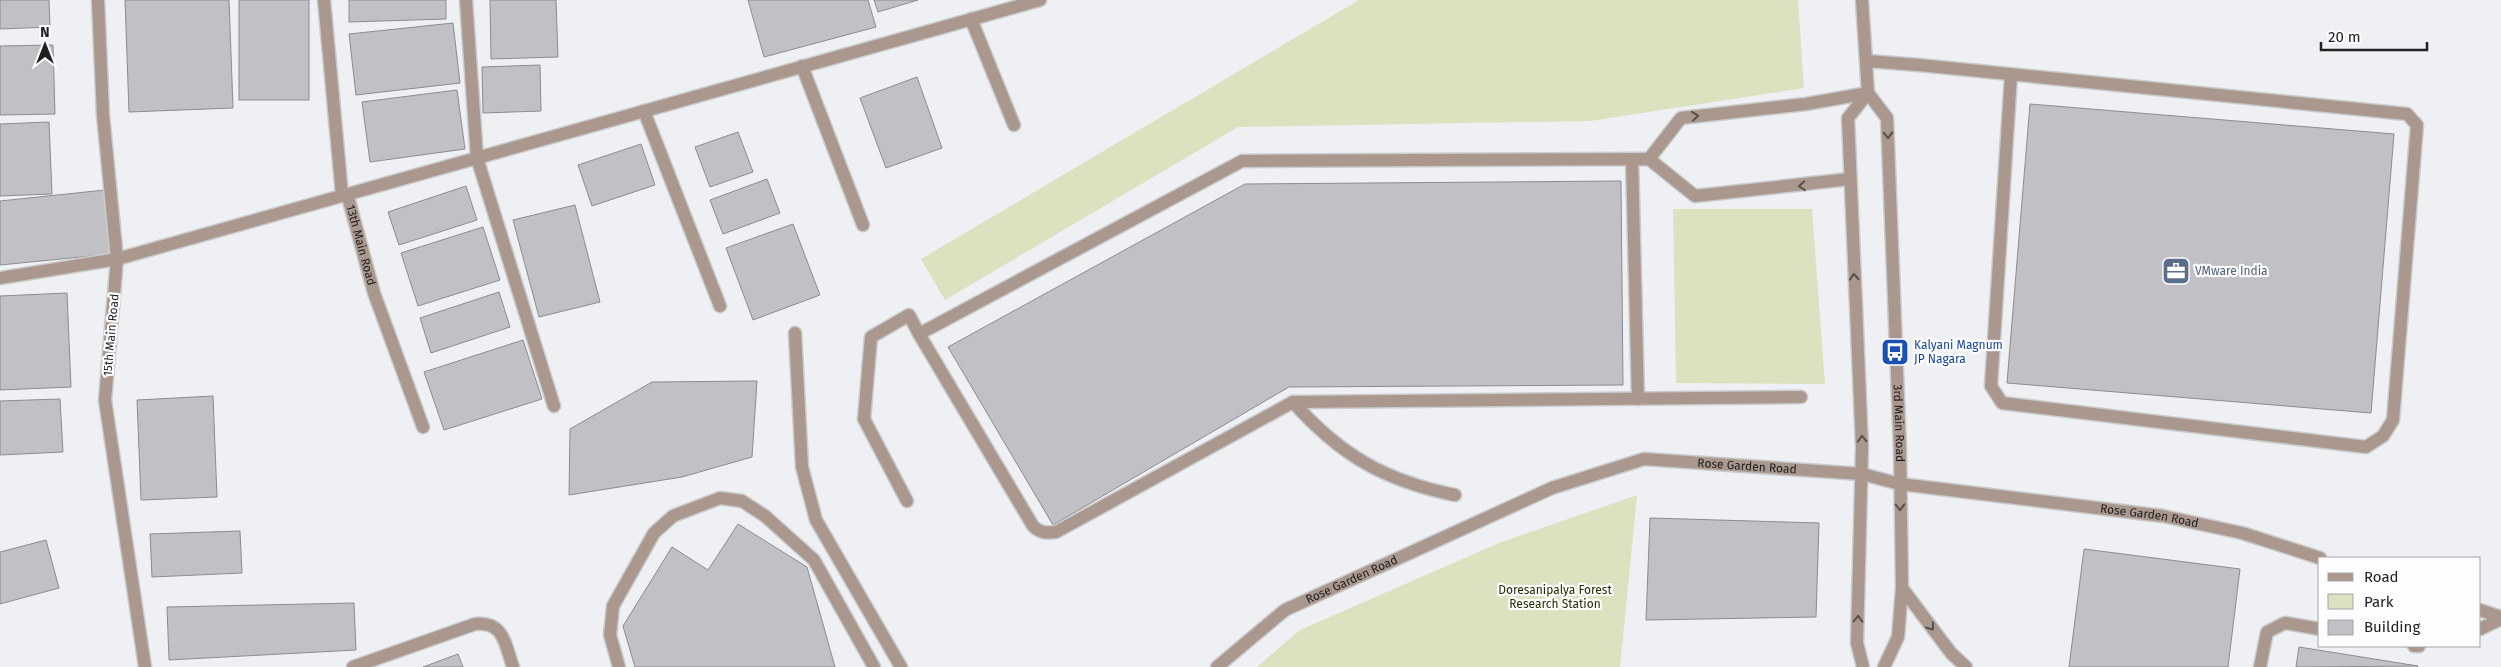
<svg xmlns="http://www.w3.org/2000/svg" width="2501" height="667" viewBox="0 0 2501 667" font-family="'Fira Sans',sans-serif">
<rect width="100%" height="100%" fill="#eff0f3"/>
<g fill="#dae2c0">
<path d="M1359,0H1798L1804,88L1590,121L1238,127L945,300L921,259Z"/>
<path d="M1673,209H1812L1825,384L1676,383Z"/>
<path d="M1637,495L1620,667H1257L1300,630L1499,543Z"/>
</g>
<g fill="#c1c1c5" stroke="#8b8c8f">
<path d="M0,0H49L50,27L0,29Z"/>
<path d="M125,0H229L233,108L129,112Z"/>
<rect x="239" y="0" width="70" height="100"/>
<path d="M349,0H446V19L349,22Z"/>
<path d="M490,0H556L558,57L491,59Z"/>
<path d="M748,0H868L876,27L764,57Z"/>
<path d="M874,0H918L878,12Z"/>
<path d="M453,23L460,83L356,95L349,34Z"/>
<path d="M53,45L55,114L0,115V46Z"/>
<path d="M540,65L541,111L483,113L482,67Z"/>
<path d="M917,77L942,148L886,168L860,98Z"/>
<path d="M457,90L465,149L370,162L362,102Z"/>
<path d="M2030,104L2394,134L2371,413L2007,383Z"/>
<path d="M49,122L52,194L0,196V124Z"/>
<path d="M738,132L753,172L710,187L695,147Z"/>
<path d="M641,144L655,185L592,206L578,165Z"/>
<path d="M767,179L780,213L723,234L710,200Z"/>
<path d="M1621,181L1623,385L1289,387L1053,525L948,347L1245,184Z"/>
<path d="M466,186L477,220L399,245L388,212Z"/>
<path d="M105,190L112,254L0,265V201Z"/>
<path d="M575,205L600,302L539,317L513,220Z"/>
<path d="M793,224L820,295L753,320L726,248Z"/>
<path d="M483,227L500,280L418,306L401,253Z"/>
<path d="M499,292L510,327L431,353L420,318Z"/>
<path d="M67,293L71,387L0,390V296Z"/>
<path d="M523,340L542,399L444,430L424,372Z"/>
<path d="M757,381L752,457L682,477L569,495L570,429L652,382Z"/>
<path d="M213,396L217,497L141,500L137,400Z"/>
<path d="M60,399L63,452L0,455V401Z"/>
<path d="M1650,518L1819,523L1816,617L1646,620Z"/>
<path d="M738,524L807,567L835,667H635L623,626L672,547L708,570Z"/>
<path d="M240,531L242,573L152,577L150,534Z"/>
<path d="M46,540L59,588L0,604V552Z"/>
<path d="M2084,549L2240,569L2228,667H2069Z"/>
<path d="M354,603L356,650L169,660L167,607Z"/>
<path d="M2299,647L2418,666L2296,667Z"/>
<path d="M458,654L463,667H423Z"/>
</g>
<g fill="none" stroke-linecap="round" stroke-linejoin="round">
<defs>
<g id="minor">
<path d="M98,0L103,115L117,259L105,400L145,667"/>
<path id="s1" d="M324,0L342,195L348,197L374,293L423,427"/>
<path d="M466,0L477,158L554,406"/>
<path id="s2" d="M1862,0L1868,93L1887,118L1900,449L1902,588L1898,637L1884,667"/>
<path d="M971,19L1014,125"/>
<path d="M1867,61L1919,65L2407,114L2417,125L2393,420L2383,436L2366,447L2002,403L1991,386L2011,75"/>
<path d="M802,66L863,225"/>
<path d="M644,111L720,306"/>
<path d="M1632,159L1638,399"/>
<path d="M1649,159L1681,118L1806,104L1868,93"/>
<path d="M0,278L117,259L1040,0"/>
<path d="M795,333L802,467L816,520L901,667"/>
<path d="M1801,397L1293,402L1056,532C1046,533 1040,533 1033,526L919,334L1242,161L1649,159L1695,196L1850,179"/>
<path d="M1293,402C1340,455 1385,481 1455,495"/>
<path d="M907,501L864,419L871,337L909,315L919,334"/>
<path d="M1902,588L1951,653L1966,667"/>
<path d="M2480,610L2501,617"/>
<path d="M2480,629L2501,619"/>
<path d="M2414,646H2419"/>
<path d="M353,667L475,624C504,621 505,644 513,667"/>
<path d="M619,667L610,635L613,606L654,533L673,516L720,498L742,501L765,516L814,560L874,667"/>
<path id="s3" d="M1217,667L1285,610L1552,488L1644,459L1862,474L1900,484L2163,516L2242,533L2320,558"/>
<path d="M1863,667L1857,643L1862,447L1848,118L1868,93"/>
<path d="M2260,667L2267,632L2285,623L2320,629"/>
</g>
</defs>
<use href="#minor" stroke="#cacbcd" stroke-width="15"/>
<use href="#minor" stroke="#aa988e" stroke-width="12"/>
</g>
<defs><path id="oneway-chevron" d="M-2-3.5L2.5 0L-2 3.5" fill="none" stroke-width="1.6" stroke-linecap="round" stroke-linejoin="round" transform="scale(1.25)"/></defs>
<g stroke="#57504d">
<use href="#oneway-chevron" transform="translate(1695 116) rotate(-6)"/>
<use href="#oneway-chevron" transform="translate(1888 135) rotate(88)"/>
<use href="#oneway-chevron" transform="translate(1802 186) rotate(175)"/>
<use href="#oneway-chevron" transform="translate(1854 277) rotate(-93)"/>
<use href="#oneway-chevron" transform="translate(1862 439) rotate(-93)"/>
<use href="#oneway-chevron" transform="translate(1900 507) rotate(89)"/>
<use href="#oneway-chevron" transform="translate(1858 619) rotate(-88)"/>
<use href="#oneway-chevron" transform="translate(1931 627) rotate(53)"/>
</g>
<defs>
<symbol id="office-square" viewBox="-11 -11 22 22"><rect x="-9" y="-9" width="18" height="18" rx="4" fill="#5c6f8a" stroke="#fdfdff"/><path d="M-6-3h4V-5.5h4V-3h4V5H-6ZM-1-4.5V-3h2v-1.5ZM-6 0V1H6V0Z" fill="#fff"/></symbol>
<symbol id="bus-square" viewBox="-11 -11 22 22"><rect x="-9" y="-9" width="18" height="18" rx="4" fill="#1a4fb4" stroke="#fdfdff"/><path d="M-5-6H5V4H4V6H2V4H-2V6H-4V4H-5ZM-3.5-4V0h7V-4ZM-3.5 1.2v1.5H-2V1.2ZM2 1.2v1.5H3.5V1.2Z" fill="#fff"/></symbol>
</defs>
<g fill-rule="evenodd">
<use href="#office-square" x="2160" y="255" width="32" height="32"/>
<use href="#bus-square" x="1879" y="336" width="32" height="32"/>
</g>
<g text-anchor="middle" stroke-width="4.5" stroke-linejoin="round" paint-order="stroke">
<g font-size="12" fill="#202021" stroke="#fdfdff">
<text dy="4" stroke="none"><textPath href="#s1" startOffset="252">13th Main Road</textPath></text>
<text transform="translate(111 335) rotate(-85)" y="4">15th Main Road</text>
<text dy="4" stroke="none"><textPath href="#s2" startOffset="430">3rd Main Road</textPath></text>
<text dy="4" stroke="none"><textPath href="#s3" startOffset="582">Rose Garden Road</textPath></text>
<text dy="4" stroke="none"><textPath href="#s3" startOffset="988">Rose Garden Road</textPath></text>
<text dy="4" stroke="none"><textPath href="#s3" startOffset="162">Rose Garden Road</textPath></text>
</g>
<g font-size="12" fill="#4e5e75" stroke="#fdfdff" text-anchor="start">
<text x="2195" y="275">VMware India</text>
</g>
<g font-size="12" fill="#164399" stroke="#fdfdff" text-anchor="start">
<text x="1914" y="349">Kalyani Magnum<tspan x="1914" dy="14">JP Nagara</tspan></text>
</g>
<g font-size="12" fill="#292f00" stroke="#fdfdff">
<text x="1555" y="594">Doresanipalya Forest<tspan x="1555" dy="14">Research Station</tspan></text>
</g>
</g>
<rect x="2318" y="557" width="162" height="90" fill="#fdfdff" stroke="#a5a5a6"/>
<rect x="2328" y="573" width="25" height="8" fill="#aa988e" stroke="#a5a5a6"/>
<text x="2364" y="582" font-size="15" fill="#202021">Road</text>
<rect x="2328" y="594" width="25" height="15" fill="#dae2c0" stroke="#a5a5a6"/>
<text x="2364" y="607" font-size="15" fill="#202021">Park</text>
<rect x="2328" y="620" width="25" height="15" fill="#c1c1c5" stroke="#a5a5a6"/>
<text x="2364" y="632" font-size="15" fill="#202021">Building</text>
<g transform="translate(45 45)" stroke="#fdfdff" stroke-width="4" paint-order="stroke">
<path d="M0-4L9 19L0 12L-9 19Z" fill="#202021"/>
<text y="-8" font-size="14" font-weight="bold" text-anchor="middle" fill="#202021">N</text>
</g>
<path d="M2321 42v8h106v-8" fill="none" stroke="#202021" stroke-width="2.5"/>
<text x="2328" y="42" font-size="15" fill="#202021" stroke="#fdfdff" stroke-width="4" paint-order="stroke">20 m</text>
</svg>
